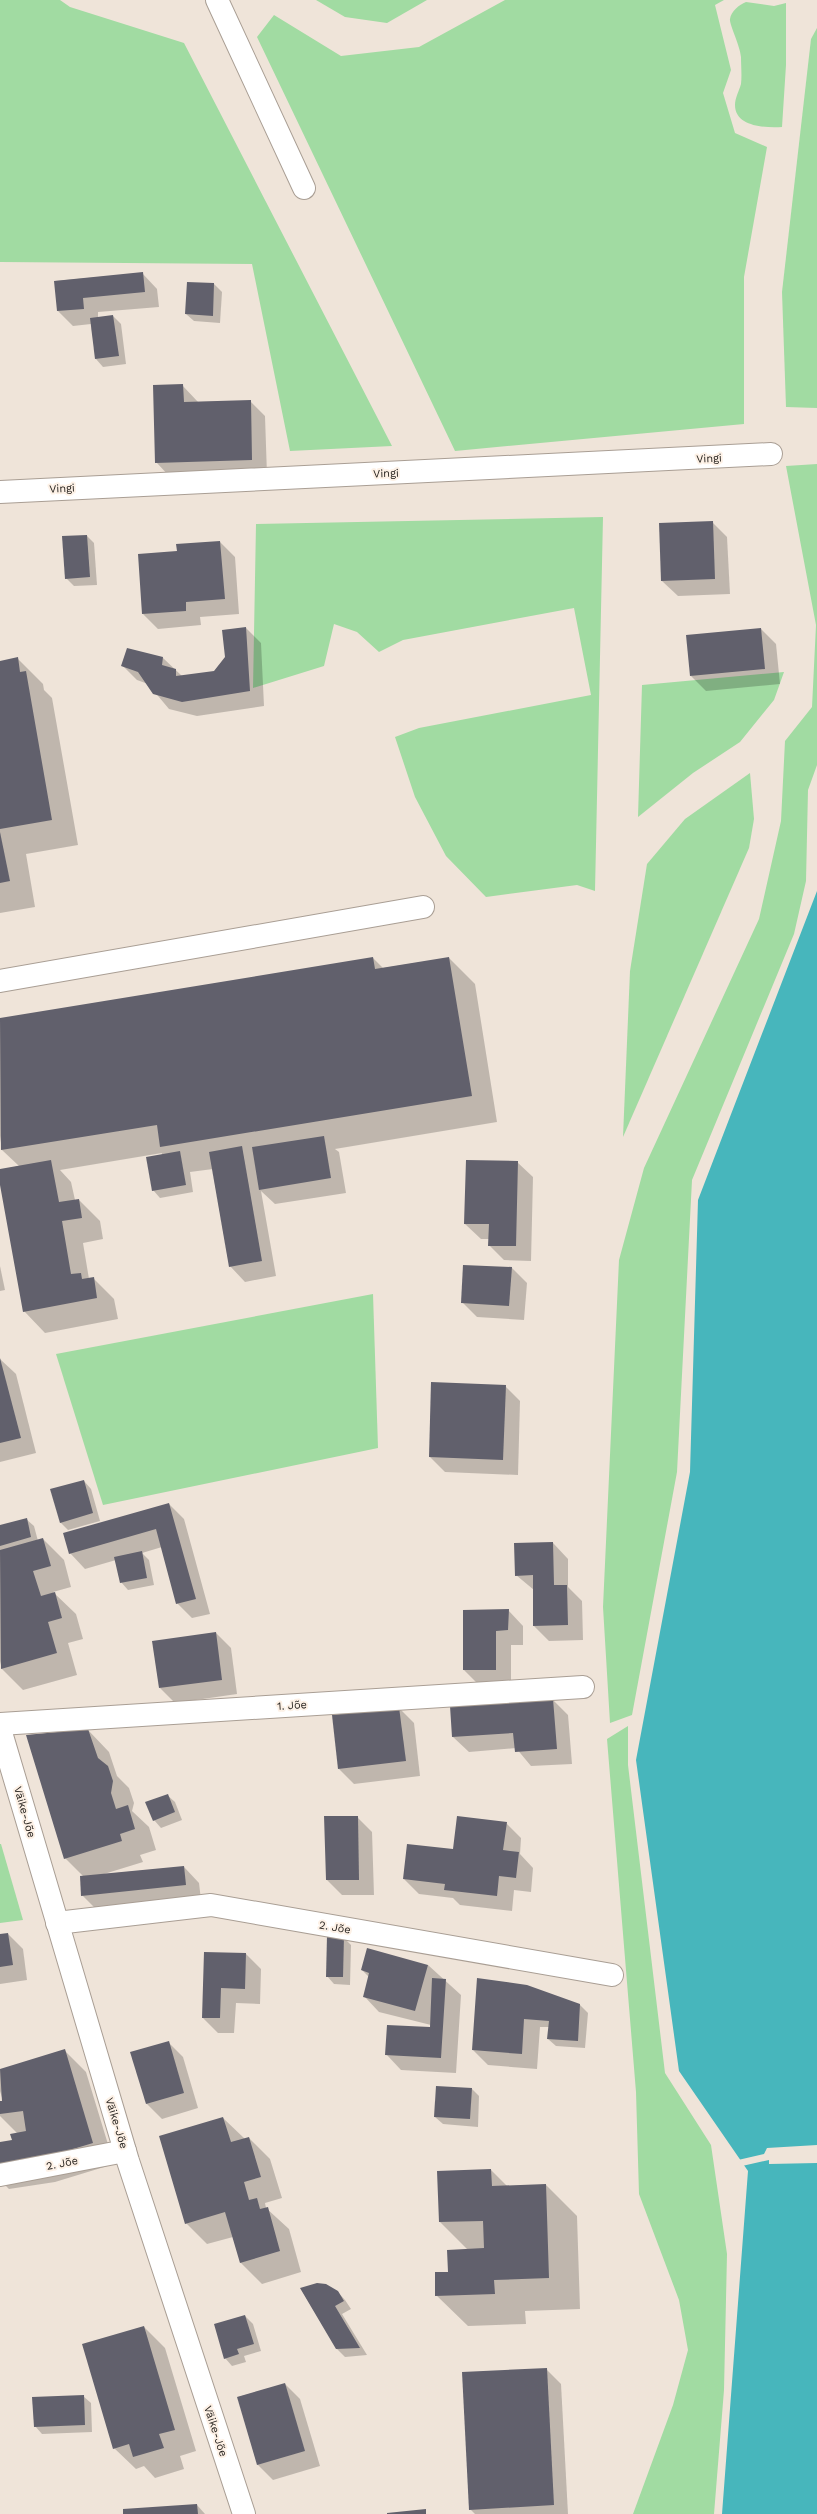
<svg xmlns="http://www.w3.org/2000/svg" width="817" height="2514" viewBox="0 0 817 2514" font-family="'Work Sans',sans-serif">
<rect width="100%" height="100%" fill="#efe4d9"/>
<g fill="#a1dba2">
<path d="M0,0H60L70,7L184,43L392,446L290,451L252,264L0,262Z"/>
<path d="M316,0H427L387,23L345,17Z"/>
<path d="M505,0H724L715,5L731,70L723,93L735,133L767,147L744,277V424L455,451L257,37L274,15L341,56L419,47Z"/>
<path d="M746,2L774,6L786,3V65L782,127C766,128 735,127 735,105C735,98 739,91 741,84C742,76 741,65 741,57C740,45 729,24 730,19C731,11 739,5 746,2Z"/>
<path d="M817,28V408L786,407L782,292L811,39Z"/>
<path d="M817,464V765L808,790L806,881L794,934L692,1180L677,1472L632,1715L610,1723L603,1607L619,1260L644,1168L759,919L781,821L785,741L812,707L816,625L786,466Z"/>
<path d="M603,517L595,891L577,885L486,897L446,856L415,797L395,737L419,728L591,695L574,608L403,640L379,652L357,632L334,624L324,666L253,688L256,524Z"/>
<path d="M784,672L774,700L740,742L693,773L638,817L642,685Z"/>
<path d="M750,773L754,819L749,848L623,1137L630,971L647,864L685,819Z"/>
<path d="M373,1294L378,1448L103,1505L56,1354Z"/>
<path d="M628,1726V1765L665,2073L711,2145L727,2254L724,2390L714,2514H633L673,2405L688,2350L679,2300L639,2194L636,2092L607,1739Z"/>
<path d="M0,1844H1L23,1920L0,1923Z"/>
</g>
<path fill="#47b6bc" d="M817,891V2514H722L748,2171L679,2071L636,1760L690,1472L698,1200Z"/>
<path fill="#efe4d9" d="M817,2145V2163L769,2164V2160L742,2166L738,2160L764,2154L767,2148Z"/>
<g fill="#0003">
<path d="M142,273L157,289L159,307L98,312V318L113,316L121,324L126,364L103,367L96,359L91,324L73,326L58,311L55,281Z"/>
<path d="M188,283L214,284L222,292L220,323L194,321L186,314Z"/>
<path d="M182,385L198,402L250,401L265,416L267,475L171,478L156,462Z"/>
<path d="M712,522L727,537L730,594L678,596L662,581Z"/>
<path d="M87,536L94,543L97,585L74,586L66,578Z"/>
<path d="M220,542L235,557L239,614L200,617L201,625L158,629L143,614L178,552Z"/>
<path d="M246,628L261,643L264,706L197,716L169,709L148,684L137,680L122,665L128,649L163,658L182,676L214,672L226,657L224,630Z"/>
<path d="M761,629L776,644L780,684L706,691L691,676Z"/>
<path d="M17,658L43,684L44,690L52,698L78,845L26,854L35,907L0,913V662Z"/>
<path d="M373,958L383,968L449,958L475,984L497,1122L335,1149L339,1152L346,1193L275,1204L261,1191L276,1276L245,1282L230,1266L213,1169L190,1172L193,1192L160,1198L153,1190L162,1153L60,1170L71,1182L75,1200H79L100,1221L103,1239L83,1243L89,1279L93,1278L114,1299L118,1319L45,1333L24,1311L0,1179V1170L19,1166L2,1150L0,1136V1019Z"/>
<path d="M517,1162L533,1177L531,1261L504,1260L489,1245V1239H481L465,1224Z"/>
<path d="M0,1266L5,1290L0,1291Z"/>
<path d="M512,1268L527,1283L524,1320L477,1317L462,1302Z"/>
<path d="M0,1359L16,1374L36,1453L0,1462Z"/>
<path d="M505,1386L520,1401L518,1475L445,1472L430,1457Z"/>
<path d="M84,1481L91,1489L100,1521L68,1530L60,1522Z"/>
<path d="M169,1504L184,1519L210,1614L192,1618L177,1603L162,1547L142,1553L149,1560L154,1585L128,1590L121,1582L116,1560L85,1569L70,1553Z"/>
<path d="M26,1519L34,1526L38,1541L43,1539L64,1560L71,1587L53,1592L76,1614L83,1639L68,1643L77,1675L23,1690L2,1669L0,1661V1526Z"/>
<path d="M553,1543L568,1559V1587L582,1601L583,1640L549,1641L534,1626V1590L516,1575Z"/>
<path d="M508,1610L523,1626V1645H511V1685H479L464,1670Z"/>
<path d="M216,1633L231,1648L237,1694L175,1703L160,1688Z"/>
<path d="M553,1700L568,1715L572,1764L531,1766L516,1748L469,1752L453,1737L451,1707Z"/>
<path d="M399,1708L414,1723L420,1776L354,1784L339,1769Z"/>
<path d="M88,1730L109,1752L117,1776L129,1788L134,1803L132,1811L149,1827L156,1850L140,1855L143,1862L104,1874L184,1867L199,1883L201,1900L97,1910L82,1895L84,1877L65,1858Z"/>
<path d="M167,1795L175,1802L182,1820L161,1828L154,1820Z"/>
<path d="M357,1817L372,1832L374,1895H342L327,1880Z"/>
<path d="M506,1823L521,1838L520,1854L533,1868L531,1892L514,1890L512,1911L460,1905L453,1898L419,1894L404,1879Z"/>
<path d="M8,1934L23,1949L27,1980L0,1984V1935Z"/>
<path d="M343,1937L351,1945L350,1985L334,1984L327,1976Z"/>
<path d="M205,1953L246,1954L261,1969L260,2004L236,2003L234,2033H218L203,2018Z"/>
<path d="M428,1965L461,1995L456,2073L401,2070L386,2054L430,2028L431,2025L379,2012L364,1996L369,1977L362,1970Z"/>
<path d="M478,1979L580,2005L588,2013L585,2048L556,2046L548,2039L549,2027H540L537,2069L488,2065L473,2050Z"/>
<path d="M168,2042L183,2057L198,2108L162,2119L147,2104L131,2053Z"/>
<path d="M64,2050L86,2072L114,2164L55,2182L9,2189L0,2180V2143L13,2141L18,2134L0,2116V2102L3,2101L0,2091V2070Z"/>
<path d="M472,2089L479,2096L478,2127L443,2124L435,2117Z"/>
<path d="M223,2118L245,2139L249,2138L270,2159L282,2198L265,2203L266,2208L289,2229L301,2272L262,2284L241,2263L233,2237L207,2244L186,2223Z"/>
<path d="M491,2170L507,2186L546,2185L577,2216L580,2309L525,2311L526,2324L468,2326L436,2295L449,2273L468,2250L440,2222Z"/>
<path d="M301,2289L337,2291L345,2300L351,2309L342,2314L367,2355L345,2357L337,2349Z"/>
<path d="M245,2316L253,2324L261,2351L244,2356L246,2362L232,2366L225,2358Z"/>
<path d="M144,2327L165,2348L196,2451L180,2456L184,2469L155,2478L144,2466L136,2469L114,2448Z"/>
<path d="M546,2369L561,2384L568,2514H475L470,2509Z"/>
<path d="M285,2384L300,2399L320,2466L273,2480L258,2465L238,2397Z"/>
<path d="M83,2396L91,2403L92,2432L42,2434L35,2426Z"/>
<path d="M197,2505L205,2514H124Z"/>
</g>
<g fill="#61606c">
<path d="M143,272L145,292L83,298L84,309L57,311L54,281Z"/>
<path d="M187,282L214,283L213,316L185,314Z"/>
<path d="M113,315L119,356L95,359L90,318Z"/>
<path d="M183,384L184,402L251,400L252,460L155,463L153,385Z"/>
<path d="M713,521L715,579L661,581L659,523Z"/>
<path d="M87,535L90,577L65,579L62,536Z"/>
<path d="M220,541L225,599L186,602V611L142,614L138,554L177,551L176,544Z"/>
<path d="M246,627L250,691L182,702L153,694L138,672L121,666L127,648L163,657L162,665L176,669V676L214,671L225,657L222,630Z"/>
<path d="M761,628L765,669L690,676L686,635Z"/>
<path d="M18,657L20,672L26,671L52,820L0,829V661Z"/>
<path d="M0,832L10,881L0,883Z"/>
<path d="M373,957L375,969L449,957L472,1096L160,1147L157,1125L1,1150L0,1018Z"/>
<path d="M324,1136L331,1178L259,1190L252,1147Z"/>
<path d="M242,1146L262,1261L229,1267L209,1152Z"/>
<path d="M180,1151L186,1185L152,1191L146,1157Z"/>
<path d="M51,1160L59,1202L79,1199L82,1218L62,1221L71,1274L81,1273L82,1279L94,1277L97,1298L23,1312L0,1185V1169Z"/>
<path d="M466,1160L518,1161L516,1246H488L489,1224H464Z"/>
<path d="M463,1265L512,1267L509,1306L461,1303Z"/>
<path d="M0,1358L21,1438L0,1443Z"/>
<path d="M431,1382L506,1385L503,1460L429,1457Z"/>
<path d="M84,1480L93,1513L60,1523L50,1489Z"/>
<path d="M169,1503L196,1599L176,1604L156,1529L69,1554L63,1533Z"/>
<path d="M27,1518L31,1537L0,1546V1525Z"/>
<path d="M43,1538L51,1566L33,1571L41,1596L55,1592L62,1618L48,1622L57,1653L1,1669L0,1550Z"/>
<path d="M553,1542L554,1585H567L568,1625L533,1626V1575L515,1576L514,1543Z"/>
<path d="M142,1551L147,1578L120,1583L114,1557Z"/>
<path d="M509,1609L508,1630L496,1631V1670H463V1610Z"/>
<path d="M216,1632L222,1680L159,1688L152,1641Z"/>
<path d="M553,1699L557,1749L515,1752L513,1733L452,1737L450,1706Z"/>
<path d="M399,1707L406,1761L338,1769L332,1715Z"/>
<path d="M88,1729L98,1758L108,1766L113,1781L111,1793L116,1809L128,1805L135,1829L120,1834L122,1841L64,1859L26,1735Z"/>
<path d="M168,1794L175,1812L153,1821L145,1802Z"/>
<path d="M324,1816H358L359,1880H326Z"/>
<path d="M457,1816L507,1822L503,1850L519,1852L516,1878L499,1876L497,1896L444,1890L445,1884L403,1879L407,1844L453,1849Z"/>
<path d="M184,1866L186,1885L81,1896L80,1876Z"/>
<path d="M8,1933L13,1965L0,1967V1934Z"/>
<path d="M327,1936H344L343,1977H326Z"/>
<path d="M367,1948L428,1965L415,2011L363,1997L369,1973L361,1970Z"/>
<path d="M204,1952L246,1953L245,1989L221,1988L220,2018H202Z"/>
<path d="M432,1978L446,1979L441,2058L385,2055L387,2025L430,2027Z"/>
<path d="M477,1978L527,1985L580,2004L578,2041L547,2039L549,2021L524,2019L522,2054L472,2050Z"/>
<path d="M169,2041L184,2093L146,2104L130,2052Z"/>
<path d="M65,2049L93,2143L33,2161L0,2166V2142L12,2140L10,2134L26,2131L23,2111L0,2114V2101H2L0,2069Z"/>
<path d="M436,2086L472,2088L470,2119L434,2117Z"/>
<path d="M223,2117L231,2142L249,2137L261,2177L244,2182L249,2200L257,2198L260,2209L268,2207L280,2251L240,2263L225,2212L185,2224L159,2136Z"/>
<path d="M491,2169L492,2186L546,2184L549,2278L494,2280L495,2294L435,2296V2272H448L447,2250L484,2248L483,2221L439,2222L437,2171Z"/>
<path d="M317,2283L326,2284L338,2291L344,2301L335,2306L360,2348L336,2349L300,2288Z"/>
<path d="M245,2315L254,2344L237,2349L239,2354L224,2359L214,2324Z"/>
<path d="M144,2326L175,2430L159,2434L164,2448L133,2457L129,2444L113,2449L82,2344Z"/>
<path d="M547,2368L554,2505L469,2510L462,2372Z"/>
<path d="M285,2383L305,2451L257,2465L237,2397Z"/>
<path d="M84,2395L85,2425L34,2427L32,2397Z"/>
<path d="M197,2504L198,2514H123V2509Z"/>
<path d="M426,2509V2514H387V2513Z"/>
</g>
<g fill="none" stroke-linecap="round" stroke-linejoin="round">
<defs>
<g id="minor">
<path d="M217,0L304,188"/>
<path d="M0,492L771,454"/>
<path d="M0,981L423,907"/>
<path d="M0,1724L583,1687"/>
<path d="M0,1729L128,2161L244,2514"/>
<path d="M57,1923L211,1905L612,1975"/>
<path d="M0,2175L125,2151"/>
</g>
</defs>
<use href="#minor" stroke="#a99e94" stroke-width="24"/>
<use href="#minor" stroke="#fff" stroke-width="22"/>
</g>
<g text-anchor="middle" stroke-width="4" stroke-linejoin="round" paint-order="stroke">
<g font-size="11" fill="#24201c" stroke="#fdf1e6">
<text transform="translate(709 458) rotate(-3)" y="4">Vingi</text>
<text transform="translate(386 473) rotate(-2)" y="4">Vingi</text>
<text transform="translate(62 488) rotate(-3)" y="4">Vingi</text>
<text transform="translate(292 1705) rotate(-4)" y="4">1. Jõe</text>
<text transform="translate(25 1812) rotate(74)" y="4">Väike-Jõe</text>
<text transform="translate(335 1927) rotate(10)" y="4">2. Jõe</text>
<text transform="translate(117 2123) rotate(73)" y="4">Väike-Jõe</text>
<text transform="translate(62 2163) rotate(-11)" y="4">2. Jõe</text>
<text transform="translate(216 2431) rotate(72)" y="4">Väike-Jõe</text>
</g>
</g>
</svg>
